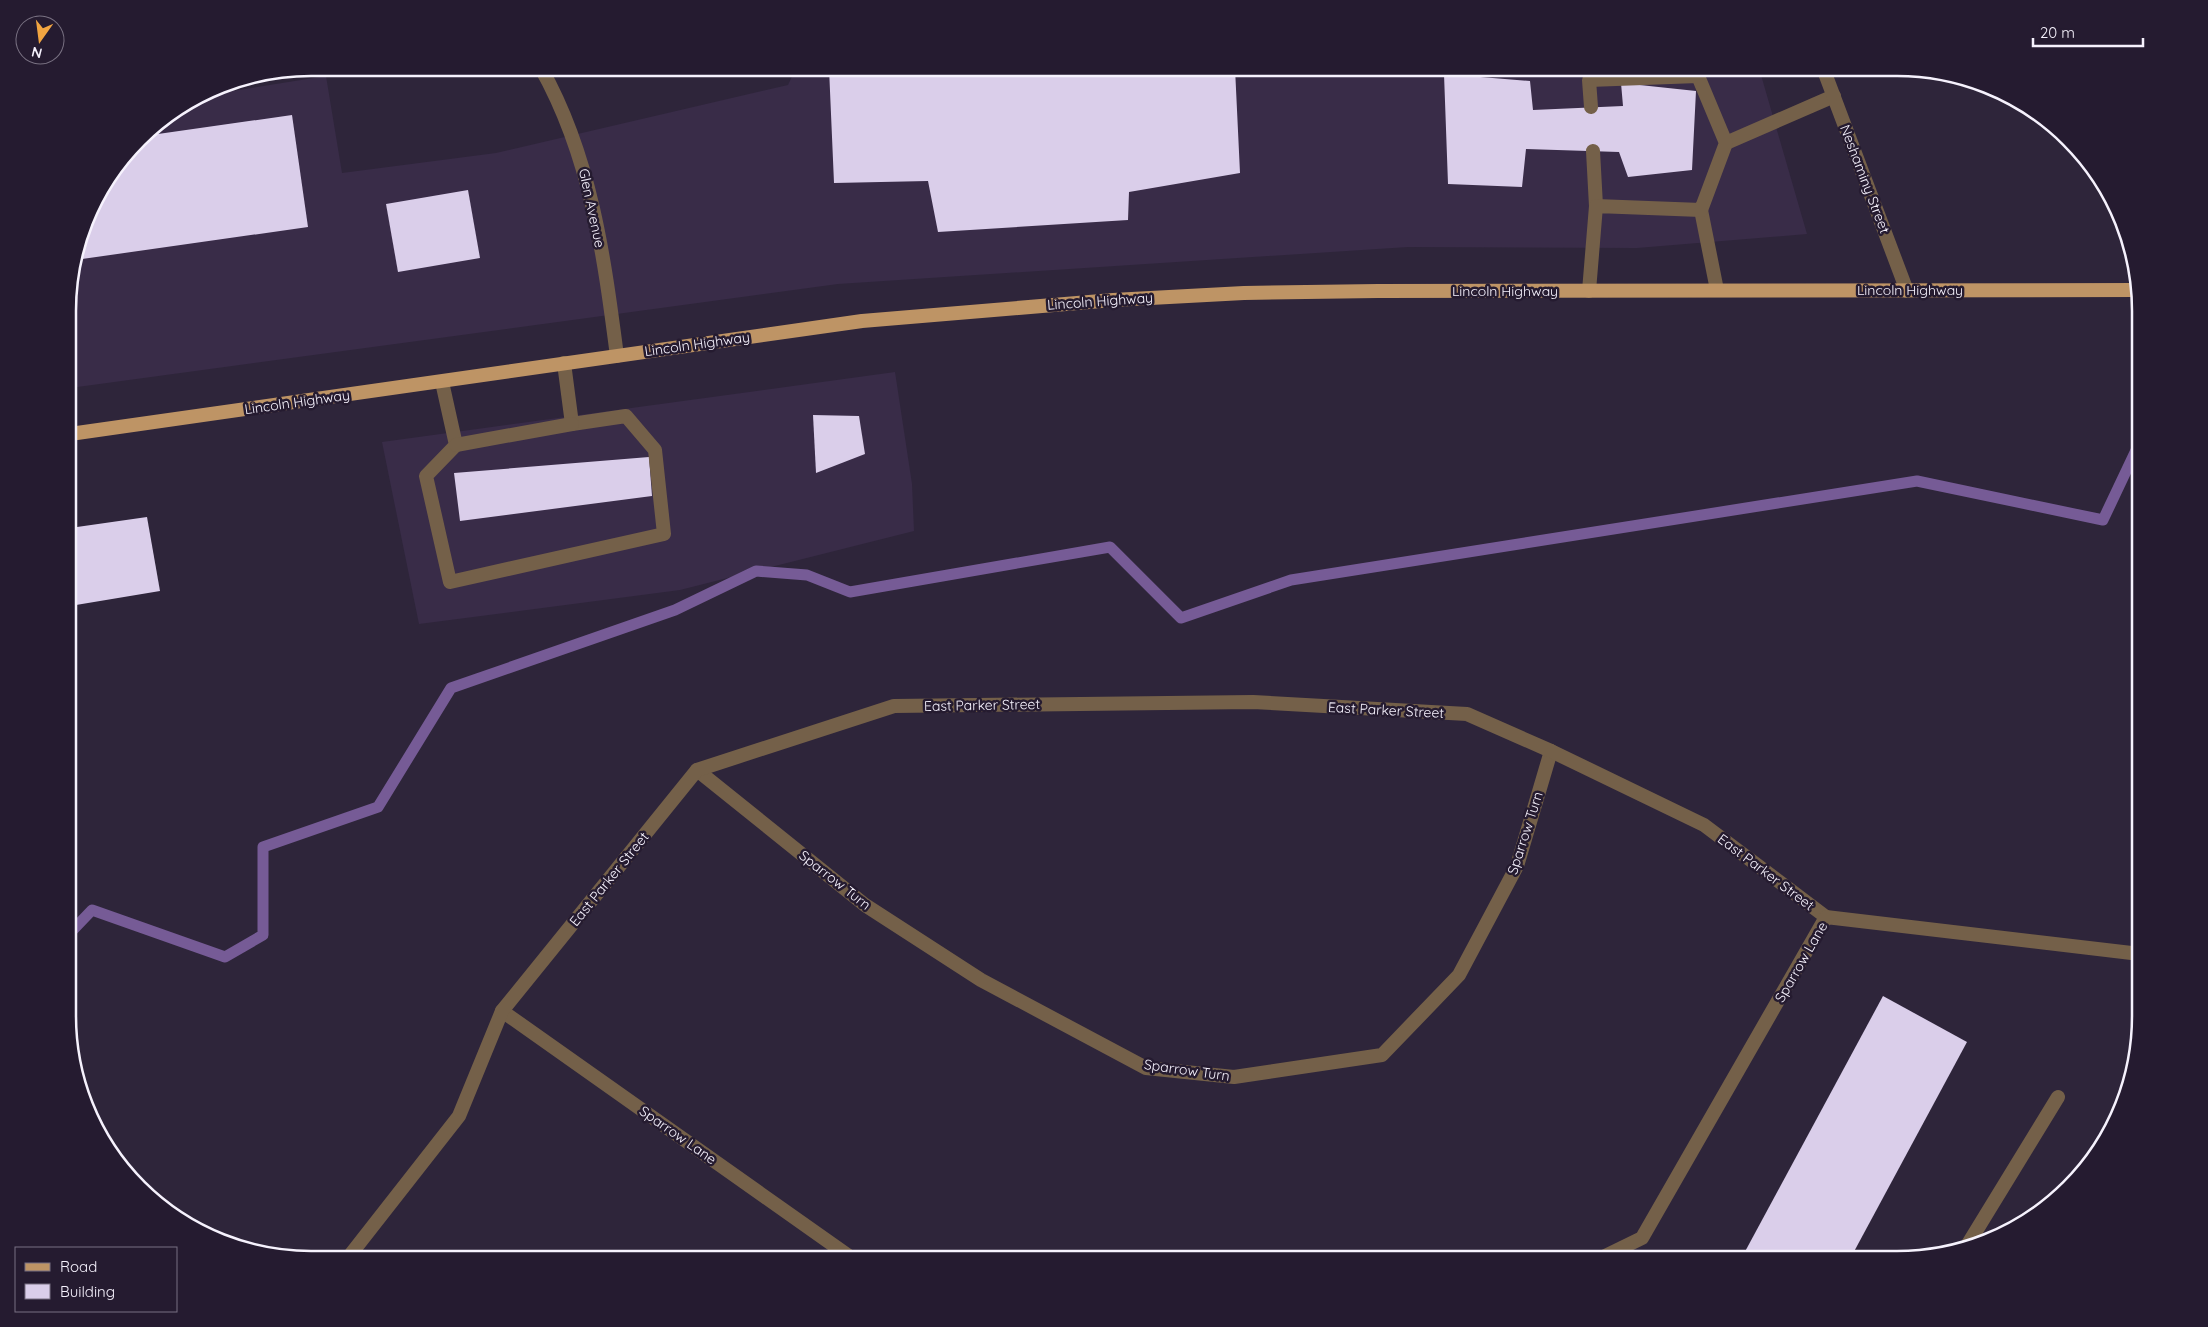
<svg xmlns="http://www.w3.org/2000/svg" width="2208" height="1327" viewBox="0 0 2208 1327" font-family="Quicksand,sans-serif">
<rect width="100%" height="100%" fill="#2e253a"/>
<g fill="#392c48">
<path d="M796,68H1759L1807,234L1637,248L1408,247L838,284L70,388V280L93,203L150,128L202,96L326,76L342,173L496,153L788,85Z"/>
<path d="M895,372L912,484L914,531L680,590L419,624L382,442Z"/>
</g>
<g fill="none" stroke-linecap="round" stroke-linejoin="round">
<path stroke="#765b96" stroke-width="11" d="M70,933L92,910L225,957L263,935V847L378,807L451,688L675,610L756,571L807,575L850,592L1110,547L1181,618L1291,580L1917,481L2103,520L2138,446H2140"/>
</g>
<g fill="#daceea">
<path d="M829,68H1235L1240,173L1129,192L1128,220L938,232L928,181L834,183Z"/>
<path d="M1444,74L1530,81L1533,110L1623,106L1621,83L1696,91L1692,170L1628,177L1619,152L1526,149L1522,187L1448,184Z"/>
<path d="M292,115L308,227L75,260L93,203L144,136Z"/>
<path d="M468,190L480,258L398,272L386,204Z"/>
<path d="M813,415L859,416L865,454L816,473Z"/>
<path d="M649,457L652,496L460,521L454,473Z"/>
<path d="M147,517L160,591L70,606V528Z"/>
<path d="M1883,996L1967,1042L1850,1259H1741Z"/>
</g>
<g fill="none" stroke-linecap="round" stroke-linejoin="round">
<g stroke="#746049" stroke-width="14">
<path d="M1726,143L1834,96"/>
<path d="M1593,151L1596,206"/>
<path d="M1701,210L1717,290"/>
<path d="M1589,291L1596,206L1701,210L1726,143L1698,76L1589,80L1591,107"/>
<path d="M442,382L456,445L426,476L450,582L664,534L655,450L626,416L572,424L564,363"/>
<path d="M456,445L572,424"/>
<path d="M1965,1249L2058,1097"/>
</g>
<g stroke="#746049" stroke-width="14">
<path d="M541,68C591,157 604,256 617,356"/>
<path d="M697,770L865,905L981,980L1146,1068L1234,1077L1382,1055L1459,975L1517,866L1551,751"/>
<path d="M502,1011L853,1259"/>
<path d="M347,1259L459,1116L502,1011L697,770L894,706L1253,702L1467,714L1551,751L1704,825L1826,917"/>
<path d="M1599,1259L1642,1238L1826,917L2140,954"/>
</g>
<path stroke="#746049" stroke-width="14" d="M1823,68L1907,291"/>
<path stroke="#be9465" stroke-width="14" d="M70,434L862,321L1113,300L1244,293L1378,291L2139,290"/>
</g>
<g text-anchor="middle" stroke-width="5" stroke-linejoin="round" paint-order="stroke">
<g font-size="14" fill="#f6f2fd" stroke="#251b30">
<text transform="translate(1865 179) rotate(69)" y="5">Neshaminy Street</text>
<text transform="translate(592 208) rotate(78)" y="5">Glen Avenue</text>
<text x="1910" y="295">Lincoln Highway</text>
<text x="1505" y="296">Lincoln Highway</text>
<text transform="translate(1100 301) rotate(-4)" y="5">Lincoln Highway</text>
<text transform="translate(697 344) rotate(-8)" y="5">Lincoln Highway</text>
<text transform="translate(297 402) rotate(-8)" y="5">Lincoln Highway</text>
<text transform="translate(982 705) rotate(-1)" y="5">East Parker Street</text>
<text transform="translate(1386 710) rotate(3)" y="5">East Parker Street</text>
<text transform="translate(1525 833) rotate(-72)" y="5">Sparrow Turn</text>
<text transform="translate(1766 872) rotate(37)" y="5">East Parker Street</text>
<text transform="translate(609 879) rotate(-51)" y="5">East Parker Street</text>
<text transform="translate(835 880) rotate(38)" y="5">Sparrow Turn</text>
<text transform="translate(1801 962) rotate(-60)" y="5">Sparrow Lane</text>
<text transform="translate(1187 1070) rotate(8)" y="5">Sparrow Turn</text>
<text transform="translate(678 1135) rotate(35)" y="5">Sparrow Lane</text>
</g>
</g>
<path d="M0 0H2208V1327H0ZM311 76H1897A235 235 0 0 1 2132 311V1016A235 235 0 0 1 1897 1251H311A235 235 0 0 1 76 1016V311A235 235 0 0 1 311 76Z" fill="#251b30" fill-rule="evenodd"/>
<path fill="none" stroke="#f6f2fd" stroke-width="2.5" d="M311 76H1897A235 235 0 0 1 2132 311V1016A235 235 0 0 1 1897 1251H311A235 235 0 0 1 76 1016V311A235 235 0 0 1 311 76Z"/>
<rect x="15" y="1247" width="162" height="65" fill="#251b30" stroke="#797182"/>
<rect x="25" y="1263" width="25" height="8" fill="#be9465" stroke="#797182"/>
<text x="60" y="1272" font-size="15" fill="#f6f2fd">Road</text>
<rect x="25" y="1284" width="25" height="15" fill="#daceea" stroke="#797182"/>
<text x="60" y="1297" font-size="15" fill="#f6f2fd">Building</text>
<g transform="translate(40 40) rotate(194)"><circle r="24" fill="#251b30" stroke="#797182"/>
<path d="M0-4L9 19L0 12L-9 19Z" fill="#f2a541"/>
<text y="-8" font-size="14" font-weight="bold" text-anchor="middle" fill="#f6f2fd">N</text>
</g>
<path d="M2033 38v8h110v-8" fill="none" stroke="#f6f2fd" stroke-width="2.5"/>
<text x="2040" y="38" font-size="15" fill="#f6f2fd" stroke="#251b30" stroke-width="4" paint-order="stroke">20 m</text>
</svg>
